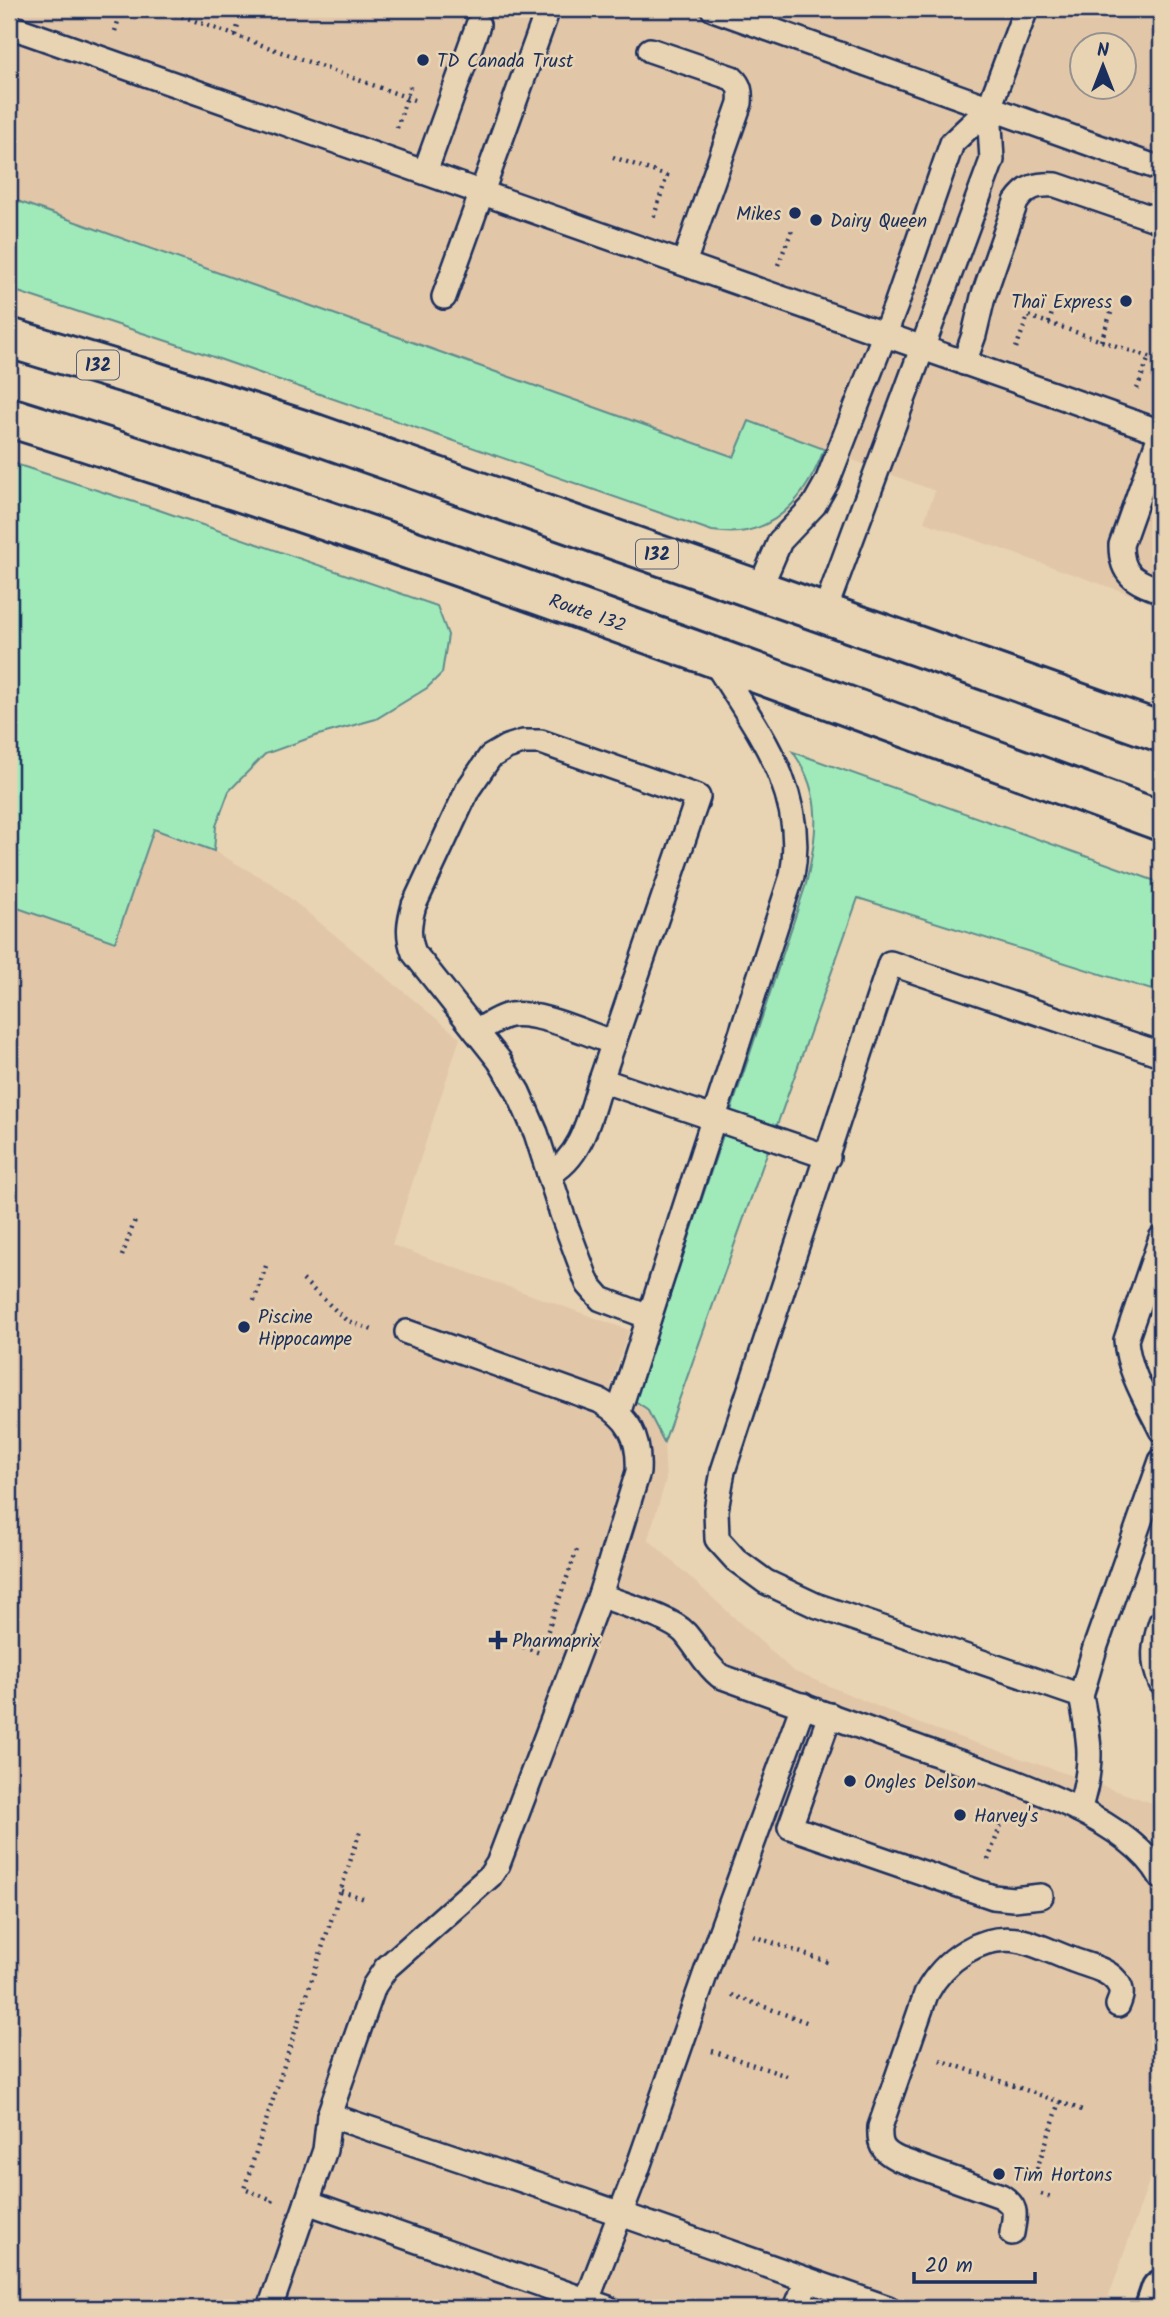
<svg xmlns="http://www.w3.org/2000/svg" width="1170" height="2317" viewBox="0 0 1170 2317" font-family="Kalam,sans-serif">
<rect width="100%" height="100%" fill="#e8d4b2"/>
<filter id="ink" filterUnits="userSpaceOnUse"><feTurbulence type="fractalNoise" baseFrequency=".0143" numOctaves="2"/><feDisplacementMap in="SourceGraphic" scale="14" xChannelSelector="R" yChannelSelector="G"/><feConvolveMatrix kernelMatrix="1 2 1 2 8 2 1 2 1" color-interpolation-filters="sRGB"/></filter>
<g filter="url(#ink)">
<g fill="#e2c6a8" fill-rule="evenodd">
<path d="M9,9H1161V605L924,522L935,491L749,421L734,457L9,198ZM1082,46H1124V88H1082Z"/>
<path d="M154,829L214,851L274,885L460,1038L392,1245L629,1330L611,1385L647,1408L664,1442L666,1480L648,1539L793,1671L920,1724L1161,1806V2147L1105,2308H9V905L115,942Z"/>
</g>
<g fill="#a0eaba" stroke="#5e8c8c" stroke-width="2">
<path d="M9,198L734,457L749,421L824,449C810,488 784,527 739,532C730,533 720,532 712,531L182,346L9,289Z"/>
<path d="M9,462L159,510L437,606L448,635L442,673L427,688L376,719L315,736L265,754L229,791L216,826L214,851L154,829L115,942L9,905Z"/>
<path d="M793,752L1161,883V993L858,898L664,1442L647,1409L635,1401L806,884C817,837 824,795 793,752Z"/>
</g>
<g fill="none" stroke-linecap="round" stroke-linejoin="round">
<defs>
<g id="service">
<path d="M713,9L1161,169"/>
<path d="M9,26L1161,432L1121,545C1121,576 1135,581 1161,591"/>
<path d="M650,50L732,78C740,85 741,92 740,103L684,263"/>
<path d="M425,172L478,25"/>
<path d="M444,297L548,9"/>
<path d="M964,363L974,335L983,297L1016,202C1027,186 1037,184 1056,185L1161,221"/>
<path d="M759,590L780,541L814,505L827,482L896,305L952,143L989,108"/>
<path d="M824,613L992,160L989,108L1026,9"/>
<path d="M476,1031C485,1027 496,1019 506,1016C532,1008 588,1034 614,1043"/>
<path d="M549,1174C583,1157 590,1114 601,1080"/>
<path d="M1161,1238L1126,1340C1128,1371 1148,1403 1161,1430"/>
<path d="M649,1317L601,1299L588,1284L562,1214L536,1133L518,1092L499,1060L414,953C407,935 409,923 414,905L468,789L490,757L507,747L523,742H541L698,797L601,1080L828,1157"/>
<path d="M618,1414L792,876C808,791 755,727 713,659"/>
<path d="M600,1595C621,1604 670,1617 685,1633C698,1648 705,1664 720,1676C784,1699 847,1722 911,1745C981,1771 1124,1810 1161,1877"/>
<path d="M1161,1622C1154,1643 1151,1662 1161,1683"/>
<path d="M1081,1696L1095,1648L1161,1461"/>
<path d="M830,1715L790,1827L993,1897L1013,1899L1041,1896"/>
<path d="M1079,1810C1094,1765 1090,1741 1081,1696L815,1605L766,1582L736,1560L717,1539L716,1510L723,1471L890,963L1161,1054"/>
<path d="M329,2115L581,2200L888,2308"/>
<path d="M307,2202L608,2308"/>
<path d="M1012,2233C1015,2214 1018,2207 1001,2196L898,2159C882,2151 879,2145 880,2127L926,1994C944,1960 982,1932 1022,1941C1039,1945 1056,1954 1073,1960C1088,1966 1110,1969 1119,1985C1123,1992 1121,1998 1118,2005"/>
<path d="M270,2308L325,2150L329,2115L374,1986L386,1968L490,1876L498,1864L600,1595L638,1472C640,1437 629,1418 600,1401L407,1332"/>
<path d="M584,2308L636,2173L712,1955L803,1705"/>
<path d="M796,2308L807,2280"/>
</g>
<path id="tertiary" d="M1155,2308L1161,2290"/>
<g id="trunk">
<path d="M9,338L152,381L315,434L1161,732"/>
<path id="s1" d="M9,417C397,538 779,681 1161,821"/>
</g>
</defs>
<use href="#service" stroke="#1b2f5e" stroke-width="28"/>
<use href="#tertiary" stroke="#1b2f5e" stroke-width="44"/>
<use href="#trunk" stroke="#1b2f5e" stroke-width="44"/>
<g stroke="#1b2f5e" stroke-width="4.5" stroke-dasharray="2 5" stroke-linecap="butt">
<path d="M162,9L417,101"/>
<path d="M115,31L122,9"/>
<path d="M235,35L239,23"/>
<path d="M397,128L411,84"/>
<path d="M613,157L667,176L653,219"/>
<path d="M778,265L792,230"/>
<path d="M1049,323L1053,309"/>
<path d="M1101,341L1112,310"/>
<path d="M1016,348L1028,316L1161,361"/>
<path d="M1137,389L1149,357"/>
<path d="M122,1256L135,1220"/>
<path d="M303,1280L346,1320L375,1331"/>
<path d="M254,1301L266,1266"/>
<path d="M543,1644L578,1547"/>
<path d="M523,1647L540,1653"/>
<path d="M988,1860L1005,1813"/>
<path d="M341,1891L365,1899"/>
<path d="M753,1936L830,1963"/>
<path d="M732,1995L809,2023"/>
<path d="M712,2051L790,2077"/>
<path d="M940,2060L1060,2102L1033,2180"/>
<path d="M1060,2102L1082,2110"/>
<path d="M1041,2194L1052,2197"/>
<path d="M272,2202L273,2200L244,2189L360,1831"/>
</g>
<use href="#service" stroke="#e8d4b2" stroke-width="23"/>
<use href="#tertiary" stroke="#e8d4b2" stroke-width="38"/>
<use href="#trunk" stroke="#e8d4b2" stroke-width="38"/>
</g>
</g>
<g fill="#1b2f5e" stroke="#e8d4b2" stroke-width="2.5">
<circle cx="423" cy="60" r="7"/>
<circle cx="795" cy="213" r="7"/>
<circle cx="816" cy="220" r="7"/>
<circle cx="1126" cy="301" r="7"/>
<circle cx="244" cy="1327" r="7"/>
<path d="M494.5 1629.5h7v7h7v7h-7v7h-7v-7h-7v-7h7z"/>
<circle cx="850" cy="1781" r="7"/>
<circle cx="960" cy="1815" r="7"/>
<circle cx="999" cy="2174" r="7"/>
</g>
<g text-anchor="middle" stroke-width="5" stroke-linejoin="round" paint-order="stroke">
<g fill="#e8d4b2" stroke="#586077" stroke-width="2">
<rect x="77" y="350.5" width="42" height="29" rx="5"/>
<rect x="636" y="539.5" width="42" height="29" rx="5"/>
</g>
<g font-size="18" font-weight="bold" fill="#1b2f5e">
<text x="98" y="371">132</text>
<text x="657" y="560">132</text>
</g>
<g font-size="19" fill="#1b2f5e" stroke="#e8d4b2" text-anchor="start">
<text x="437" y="67">TD Canada Trust</text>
<text x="781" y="220" text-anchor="end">Mikes</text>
<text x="830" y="227">Dairy Queen</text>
<text x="1112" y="308" text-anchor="end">Thaï Express</text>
<text x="258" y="1323">Piscine<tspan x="258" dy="22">Hippocampe</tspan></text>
<text x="512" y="1647">Pharmaprix</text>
<text x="864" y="1788">Ongles Delson</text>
<text x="974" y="1822">Harvey's</text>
<text x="1013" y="2181">Tim Hortons</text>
</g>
<g font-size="19" fill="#1b2f5e" stroke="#e8d4b2">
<text dy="7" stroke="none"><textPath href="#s1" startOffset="611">Route 132</textPath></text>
</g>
</g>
<rect width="1170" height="2317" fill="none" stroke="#e8d4b2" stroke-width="35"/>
<rect x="18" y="18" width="1135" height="2282" fill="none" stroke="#1b2f5e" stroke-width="2.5" filter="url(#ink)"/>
<g transform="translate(1103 66)"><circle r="33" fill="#e8d4b2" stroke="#969290" stroke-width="2"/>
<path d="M0-5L12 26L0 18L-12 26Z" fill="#1b2f5e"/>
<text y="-10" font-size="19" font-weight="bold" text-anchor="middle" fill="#1b2f5e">N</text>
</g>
<path d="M914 2272v10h121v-10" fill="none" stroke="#1b2f5e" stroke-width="3.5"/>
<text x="925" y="2272" font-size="21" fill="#1b2f5e" stroke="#e8d4b2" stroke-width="5" paint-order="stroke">20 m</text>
</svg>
